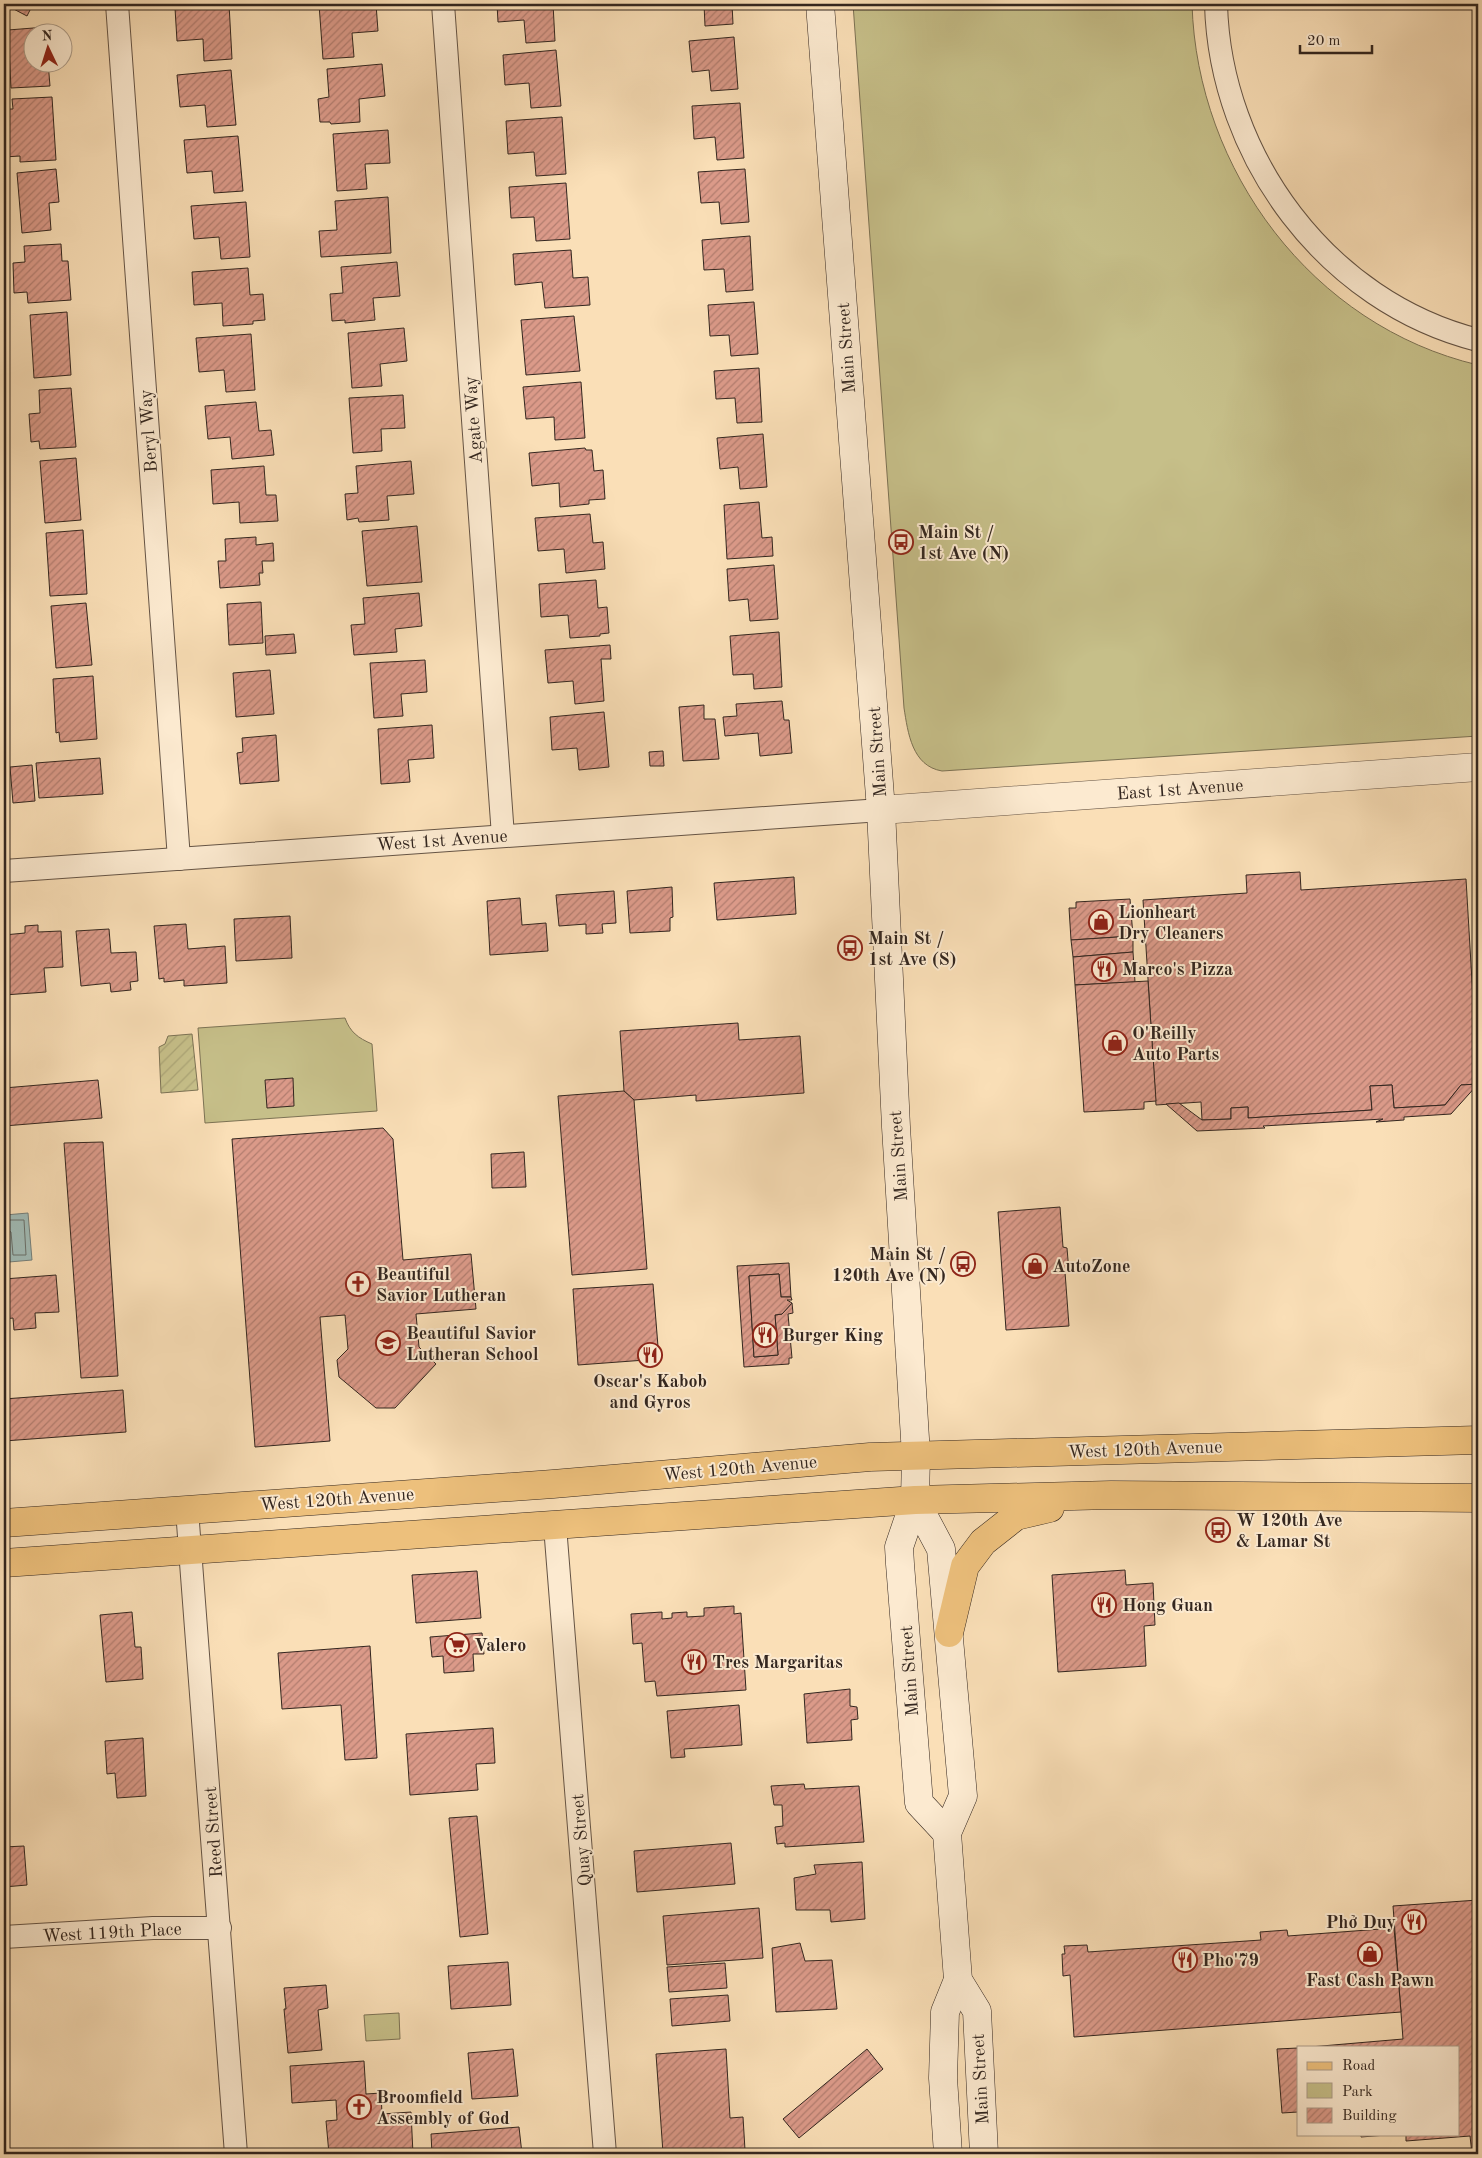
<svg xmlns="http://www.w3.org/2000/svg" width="1482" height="2158" viewBox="0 0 1482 2158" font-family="'Old Standard TT',serif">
<defs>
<pattern id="garden-furrows" width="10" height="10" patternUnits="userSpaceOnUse" patternTransform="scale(1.25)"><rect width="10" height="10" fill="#c6bf89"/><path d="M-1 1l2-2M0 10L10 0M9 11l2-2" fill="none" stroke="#aba476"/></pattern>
<pattern id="building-hatch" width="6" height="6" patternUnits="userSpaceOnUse" patternTransform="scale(1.25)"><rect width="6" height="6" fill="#db9a89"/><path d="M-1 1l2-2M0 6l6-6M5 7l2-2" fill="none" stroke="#b27d6f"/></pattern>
</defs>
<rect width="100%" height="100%" fill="#fadfb7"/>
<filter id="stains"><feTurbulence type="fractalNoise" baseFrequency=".004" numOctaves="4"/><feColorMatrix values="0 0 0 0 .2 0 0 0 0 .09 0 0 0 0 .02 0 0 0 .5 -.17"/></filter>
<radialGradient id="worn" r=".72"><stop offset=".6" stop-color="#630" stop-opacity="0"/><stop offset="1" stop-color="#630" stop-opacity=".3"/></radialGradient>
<g fill="#c6bf89" stroke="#7c7254">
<path d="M853,4H1192C1197,170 1312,326 1478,365V736L942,771C912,766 908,733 904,708Z"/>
<path d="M345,1018C350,1032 358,1038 372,1044L377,1111L205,1123L198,1028Z"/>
<path d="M399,2013L400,2039L366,2041L364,2015Z"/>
</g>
<path fill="url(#garden-furrows)" stroke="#7c7254" d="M192,1034L198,1090L161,1093L159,1047L165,1044L168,1036Z"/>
<path fill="#a1bbb6" stroke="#757f7a" d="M28,1213L32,1260L9,1262L5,1215Z"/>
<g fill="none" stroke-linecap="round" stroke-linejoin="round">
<path stroke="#6a706a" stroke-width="1" d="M4,1220H24L26,1255H13L11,1232L4,1228"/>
</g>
<g fill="url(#building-hatch)" stroke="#33261f">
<path d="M4,4H33L27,16Z"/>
<path d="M229,4L232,59L204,61L203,39L177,41L175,8Z"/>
<path d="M319,4H376L378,31L352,33L354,57L323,59Z"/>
<path d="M497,4H553L555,41L526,43L524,20L498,22Z"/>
<path d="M682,4H732L733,24L705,26L704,4Z"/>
<path d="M46,27V32H32V62H48L50,86L11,88L8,30Z"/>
<path d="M734,37L738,89L711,91L709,70L692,72L689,41Z"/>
<path d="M556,50L561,106L531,108L529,83L505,85L503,55Z"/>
<path d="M382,64L385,96L359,99L360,122L331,124L330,122H320L318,99L329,97L327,69Z"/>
<path d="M231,70L236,125L207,127L205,105L180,107L177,75Z"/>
<path d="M52,97L56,160L20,162V156L4,157V109H13L12,99Z"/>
<path d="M740,103L744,158L717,160L715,137L694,139L692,106Z"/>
<path d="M562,117L566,174L536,176L534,152L508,154L506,121Z"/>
<path d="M388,130L390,163L365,164L367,189L337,191L333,134Z"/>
<path d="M238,136L243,191L214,193L212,171L187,173L184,140Z"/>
<path d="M56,169L59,202L49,203L51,230L22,233L17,173Z"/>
<path d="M745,169L749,222L721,224L719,202L701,203L698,172Z"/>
<path d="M566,183L570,239L536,241L534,217L511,218L509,187Z"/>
<path d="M388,197L391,253L321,257L319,231L337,230L335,201Z"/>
<path d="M246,202L250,257L221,259L219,237L194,239L191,206Z"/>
<path d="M750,236L753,290L726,292L724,269L704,270L702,240Z"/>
<path d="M61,244L62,261H68L71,300L28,303L27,292L14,293L13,263L25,262L24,246Z"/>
<path d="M571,250L573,278L588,277L590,305L545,308L542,282L515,285L513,254Z"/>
<path d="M397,262L400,296L373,298L375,320L345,323V320L332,321L330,294L343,293L341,267Z"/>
<path d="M248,268L250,295L263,294L265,320L253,321V324L223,326L222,303L194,305L192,272Z"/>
<path d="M754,302L758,354L731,356L729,335L710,336L708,305Z"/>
<path d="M67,312L71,375L34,378L30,315Z"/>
<path d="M574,316L580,371L526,375L521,320Z"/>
<path d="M404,328L407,361L380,364L382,386L352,388L348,333Z"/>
<path d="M251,334L255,390L226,392L224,370L199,372L196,338Z"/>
<path d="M759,368L762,422L737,423L735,398L716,399L714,371Z"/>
<path d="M581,382L585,438L555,440L554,417L526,419L523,387Z"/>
<path d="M71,388L76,447L40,449L39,441L31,442L29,414L40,413L39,390Z"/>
<path d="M403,395L405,428L381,429L382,451L353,453L349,398Z"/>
<path d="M256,402L259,431L271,430L274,455L232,459L230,437L208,439L205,406Z"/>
<path d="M763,434L767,487L740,489L738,467L720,469L717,438Z"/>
<path d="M585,448L586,450H592L594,471L603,470L605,499L589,500V504L560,507L559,483L532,486L529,453Z"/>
<path d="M76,458L81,520L45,523L40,461Z"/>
<path d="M411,461L414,494L387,496L389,520L359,522L358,518L347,520L345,494L358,493L356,466Z"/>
<path d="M264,466L266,495H276L278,521L240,523L239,502L213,504L211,470Z"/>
<path d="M759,502L762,538L772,537L773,556L727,559L724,505Z"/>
<path d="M590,514L593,543L603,542L605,569L566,573L564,549L538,551L535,518Z"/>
<path d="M417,526L422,582L367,586L362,531Z"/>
<path d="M83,530L87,594L50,596L46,533Z"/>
<path d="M256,537V545L273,543L274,561H262L263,573H259L260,585L220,588L218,561H226L225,539Z"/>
<path d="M774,565L778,619L750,621L748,599L729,601L727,569Z"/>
<path d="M596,580L598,608L607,607L609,633L600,634V636L570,638L568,615L541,617L539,584Z"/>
<path d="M419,593L422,626L395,629L397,652L354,655L351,625L365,624L363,598Z"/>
<path d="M261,602L263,643L229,645L227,604Z"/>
<path d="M86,603L92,665L56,668L51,606Z"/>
<path d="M779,632L782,687L754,689L753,674L733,675L730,636Z"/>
<path d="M294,634L296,653L266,655L265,636Z"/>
<path d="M610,645L611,659H601L604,701L575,704L573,681L548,683L545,650Z"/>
<path d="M425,660L427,692L401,694L403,716L374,718L370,663Z"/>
<path d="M270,670L274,714L236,717L233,673Z"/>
<path d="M93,676L97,739L60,742L59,732L56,733L53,679Z"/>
<path d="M782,701L784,720H789L792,753L760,756L758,733L725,736L723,717L737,716L736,704Z"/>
<path d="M704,705V719H715L719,759L683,761L679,707Z"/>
<path d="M604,712L609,767L579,770L577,748L552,750L550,717Z"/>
<path d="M432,725L434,758L408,760L410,782L381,784L378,729Z"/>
<path d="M276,735L279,781L240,784L237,753L243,752L242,738Z"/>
<path d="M663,751L664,766H650L649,752Z"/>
<path d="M100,758L103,794L39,798L36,763Z"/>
<path d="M32,765L35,801L13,803L10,767Z"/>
<path d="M1300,872L1301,890L1466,879L1478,1084L1461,1085L1445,1105L1394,1108L1392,1085L1370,1086L1372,1110L1248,1118V1107L1231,1108V1119L1202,1120L1201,1102L1156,1105L1143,900L1247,893L1246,875Z"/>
<path d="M794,877L796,914L717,920L714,883Z"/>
<path d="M672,887L673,917L670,918V931L630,933L627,891Z"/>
<path d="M614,891L616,923L602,924L603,933L586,934V924L559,926L556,895Z"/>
<path d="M520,898L522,925L546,923L548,951L490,955L487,901Z"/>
<path d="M1130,899L1133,936L1071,940L1069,908H1076V902Z"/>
<path d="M290,916L292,958L236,961L234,919Z"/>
<path d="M186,924L188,949L225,946L227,983L184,986V980L164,982V978L159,979L154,926Z"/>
<path d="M38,925V932L61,931L63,967L44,968L46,992L4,995V935L25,933V926Z"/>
<path d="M109,929L111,953L136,952L138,981L130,982L131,990L111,992L110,983L81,986L76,931Z"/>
<path d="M1133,936V952L1073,957L1071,940Z"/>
<path d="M1133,952L1135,982L1075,985L1073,957Z"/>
<path d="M1148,981L1156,1101L1144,1102V1109L1084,1112L1075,985Z"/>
<path d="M1475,1015H1478V1063Z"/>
<path d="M738,1023L739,1040L800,1036L804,1093L696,1101V1095L634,1100L624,1091L620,1031Z"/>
<path d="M293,1078L294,1106L267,1108L265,1080Z"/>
<path d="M98,1080L102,1118L4,1126V1088Z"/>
<path d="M1478,1084L1451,1114L1404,1117V1120L1376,1122L1383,1119L1263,1126L1265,1128L1197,1131L1166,1104L1179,1103L1202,1120L1231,1119V1108L1248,1107V1118L1372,1110L1370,1086L1392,1085L1394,1108L1445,1105L1461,1085Z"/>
<path d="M624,1091L634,1100L647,1269L572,1275L558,1096Z"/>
<path d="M383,1128L393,1139L403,1260L471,1254L476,1309L416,1314L419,1347L436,1364L395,1408H376L339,1377L337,1360L348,1349L345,1315L320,1317L330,1441L255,1447L232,1139Z"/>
<path d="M103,1142L118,1376L81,1378L64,1143Z"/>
<path d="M524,1152L526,1187L492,1188L491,1154Z"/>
<path d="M1060,1207L1063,1247L1067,1248L1069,1272H1065L1069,1326L1006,1330L998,1212Z"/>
<path d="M789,1263L791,1297H781L779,1274L749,1276L754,1357L778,1355L775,1315L782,1314L792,1303L793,1313L788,1314L792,1358H789V1364L744,1367L737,1266Z"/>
<path d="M779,1274L781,1297H791L792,1300H787L792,1303L782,1314L775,1315L778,1355L754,1357L749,1276Z"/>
<path d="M56,1275L59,1312L35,1313L36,1328L14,1330L13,1318L4,1319V1279Z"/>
<path d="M653,1284L659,1359L578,1365L573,1289Z"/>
<path d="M123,1390L126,1432L4,1441V1399Z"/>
<path d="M1125,1570L1126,1585L1153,1583L1155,1625L1144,1626L1146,1666L1058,1672L1052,1575Z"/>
<path d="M477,1571L481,1618L416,1623L412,1575Z"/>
<path d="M734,1606V1614L741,1613L746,1690L657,1696L655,1681L645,1682L642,1643L633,1644L631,1614L662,1612V1619L672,1618V1613L687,1612V1617L704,1616V1608Z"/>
<path d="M132,1612L135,1647H141L143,1679L106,1682L100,1615Z"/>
<path d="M482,1633L484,1654H473L474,1671L444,1673L443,1656L432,1657L430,1637Z"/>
<path d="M370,1646L377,1758L345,1760L341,1705L282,1709L278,1653Z"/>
<path d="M850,1689V1706L857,1707L858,1719L851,1720L852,1740L807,1743L804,1694Z"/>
<path d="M739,1705L742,1745L684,1749L685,1757L671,1758L667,1711Z"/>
<path d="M493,1728L495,1763L476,1764L478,1790L410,1795L406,1734Z"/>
<path d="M143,1738L146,1796L117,1798L115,1773L107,1774L105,1741Z"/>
<path d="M804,1784L805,1789L859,1786L864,1842L785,1847V1843L777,1844L775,1827L783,1826L782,1805H774L771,1786Z"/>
<path d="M477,1816L488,1934L460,1937L449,1818Z"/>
<path d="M731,1843L735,1884L637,1892L634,1851Z"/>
<path d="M24,1846L27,1885L4,1887V1847Z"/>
<path d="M862,1862L865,1919L831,1922L830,1910H796L794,1878L816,1874L814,1865Z"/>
<path d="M1478,1900V2154H1472L1470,2136L1406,2141V2134H1458V2047H1310L1403,2039L1393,1906Z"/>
<path d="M759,1908L763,1958L667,1965L663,1916Z"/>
<path d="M1394,1928L1401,2012L1074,2037L1070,1975L1063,1976L1062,1954H1065L1064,1946L1087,1945L1088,1952L1261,1940L1260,1932L1287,1930L1288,1936Z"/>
<path d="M800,1943L805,1961L832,1960L837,2009L776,2012L772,1948Z"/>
<path d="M508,1962L511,2005L451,2009L448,1966Z"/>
<path d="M725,1963L727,1988L669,1992L667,1967Z"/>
<path d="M326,1985L328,2008L318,2010L322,2050L288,2053L284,2009H286L284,1988Z"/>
<path d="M728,1995L730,2021L672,2026L670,1999Z"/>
<path d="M1298,2048V2112L1282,2113L1277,2049Z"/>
<path d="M513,2049L518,2096L472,2099L468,2053Z"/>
<path d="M726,2049L730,2118L743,2117L745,2150L729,2149L730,2154L663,2153L656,2054Z"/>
<path d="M867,2049L883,2069L799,2138L783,2119Z"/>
<path d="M364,2061L366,2094L381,2093L382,2114L411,2112L413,2154H329L326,2121L337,2120L336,2100L292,2103L290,2066Z"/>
<path d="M519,2127L522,2154H432L431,2134Z"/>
<path d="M1361,2134H1399L1361,2137Z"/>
</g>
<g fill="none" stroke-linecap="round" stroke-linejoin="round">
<defs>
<g id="minor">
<path d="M117,4L179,859"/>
<path d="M443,4L503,836"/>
<path d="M1216,4C1220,157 1327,302 1478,340"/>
<path d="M4,871L881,810"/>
<path d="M187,1510L236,2154"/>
<path d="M555,1526L605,2154"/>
<path d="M4,1937L153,1928H220"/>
</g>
<path id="tertiary" d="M881,810L1478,767"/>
<g id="secondary">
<path d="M820,4L881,810L896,1127L916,1455L915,1500L899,1547L900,1564L919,1803L947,1833"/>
<path d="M915,1500L941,1549L963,1796L947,1833L958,1980L977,2011L984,2154"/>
<path d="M948,2154L943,2078L945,2012L958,1980"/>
</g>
<g id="primary">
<path d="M4,1523L553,1484L870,1457L1478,1440"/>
<path d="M4,1563L915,1500L1111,1495L1478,1498"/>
<path d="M949,1633L965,1566L983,1542L1016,1516L1050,1508"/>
</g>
</defs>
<use href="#minor" stroke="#655445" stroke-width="24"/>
<use href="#tertiary" stroke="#655445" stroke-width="29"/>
<use href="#secondary" stroke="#33261f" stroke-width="29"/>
<use href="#primary" stroke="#33261f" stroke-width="29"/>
<use href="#minor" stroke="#fcead0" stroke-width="22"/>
<use href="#tertiary" stroke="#fcead0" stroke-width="28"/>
<use href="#secondary" stroke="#fcead0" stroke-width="28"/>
<use href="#primary" stroke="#edc07c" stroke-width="28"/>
</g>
<defs>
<symbol id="bus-ring" viewBox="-11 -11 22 22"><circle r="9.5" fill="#fcead0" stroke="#8f2418" stroke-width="1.5"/><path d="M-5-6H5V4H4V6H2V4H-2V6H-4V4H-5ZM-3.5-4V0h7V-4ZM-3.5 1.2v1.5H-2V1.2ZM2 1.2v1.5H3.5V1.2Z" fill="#8f2418"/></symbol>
<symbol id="shop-ring" viewBox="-11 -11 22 22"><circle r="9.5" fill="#fcead0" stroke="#8f2418" stroke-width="1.5"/><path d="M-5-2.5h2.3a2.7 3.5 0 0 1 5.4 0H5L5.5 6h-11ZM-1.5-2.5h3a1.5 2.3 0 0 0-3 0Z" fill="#8f2418"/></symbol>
<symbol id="restaurant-ring" viewBox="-11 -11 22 22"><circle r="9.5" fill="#fcead0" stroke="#8f2418" stroke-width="1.5"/><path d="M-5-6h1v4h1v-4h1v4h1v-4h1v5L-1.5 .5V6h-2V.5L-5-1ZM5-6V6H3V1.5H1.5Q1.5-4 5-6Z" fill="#8f2418"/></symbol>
<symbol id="church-ring" viewBox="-11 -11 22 22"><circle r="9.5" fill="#fcead0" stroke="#8f2418" stroke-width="1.5"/><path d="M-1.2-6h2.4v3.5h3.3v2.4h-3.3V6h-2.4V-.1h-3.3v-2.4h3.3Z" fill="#8f2418"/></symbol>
<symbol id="school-ring" viewBox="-11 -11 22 22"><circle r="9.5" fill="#fcead0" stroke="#8f2418" stroke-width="1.5"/><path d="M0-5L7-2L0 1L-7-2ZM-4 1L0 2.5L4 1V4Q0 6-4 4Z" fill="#8f2418"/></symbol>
<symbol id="supermarket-ring" viewBox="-11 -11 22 22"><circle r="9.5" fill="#fcead0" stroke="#8f2418" stroke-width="1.5"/><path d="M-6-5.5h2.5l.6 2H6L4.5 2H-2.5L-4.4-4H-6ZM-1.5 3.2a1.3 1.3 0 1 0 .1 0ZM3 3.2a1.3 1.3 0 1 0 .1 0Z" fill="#8f2418"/></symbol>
</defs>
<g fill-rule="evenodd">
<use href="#bus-ring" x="887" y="528" width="28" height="28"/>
<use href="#shop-ring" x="1087" y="908" width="28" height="28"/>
<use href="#bus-ring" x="836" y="934" width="28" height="28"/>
<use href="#restaurant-ring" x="1090" y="955" width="28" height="28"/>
<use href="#shop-ring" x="1101" y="1029" width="28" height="28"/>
<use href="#bus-ring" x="949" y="1250" width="28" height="28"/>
<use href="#shop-ring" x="1021" y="1252" width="28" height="28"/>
<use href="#church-ring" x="344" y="1270" width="28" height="28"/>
<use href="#restaurant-ring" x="751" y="1321" width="28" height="28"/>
<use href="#school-ring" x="374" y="1329" width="28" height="28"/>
<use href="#restaurant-ring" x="636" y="1341" width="28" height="28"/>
<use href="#bus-ring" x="1204" y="1516" width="28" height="28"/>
<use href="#restaurant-ring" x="1090" y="1591" width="28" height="28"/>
<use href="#supermarket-ring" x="443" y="1631" width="28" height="28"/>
<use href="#restaurant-ring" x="680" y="1648" width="28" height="28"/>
<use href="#restaurant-ring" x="1400" y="1908" width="28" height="28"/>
<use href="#shop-ring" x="1356" y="1940" width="28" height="28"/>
<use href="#restaurant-ring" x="1171" y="1946" width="28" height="28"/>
<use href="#church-ring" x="345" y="2093" width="28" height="28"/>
</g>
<g text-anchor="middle" stroke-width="4" stroke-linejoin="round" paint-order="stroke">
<g font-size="18" fill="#33261f" stroke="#fcead0">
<text transform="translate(846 348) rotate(-94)" y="6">Main Street</text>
<text transform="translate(473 420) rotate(-94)" y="6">Agate Way</text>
<text transform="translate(148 431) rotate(-94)" y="6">Beryl Way</text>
<text transform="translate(877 752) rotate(-94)" y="6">Main Street</text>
<text transform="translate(1180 789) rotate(-4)" y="6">East 1st Avenue</text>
<text transform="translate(442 840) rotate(-4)" y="6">West 1st Avenue</text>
<text transform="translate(898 1156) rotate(-94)" y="6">Main Street</text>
<text transform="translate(1145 1449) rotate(-2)" y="6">West 120th Avenue</text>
<text transform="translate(740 1468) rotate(-5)" y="6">West 120th Avenue</text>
<text transform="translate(337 1499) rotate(-4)" y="6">West 120th Avenue</text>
<text transform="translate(909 1671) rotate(-94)" y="6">Main Street</text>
<text transform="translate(213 1832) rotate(-94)" y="6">Reed Street</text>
<text transform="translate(581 1840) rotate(-95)" y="6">Quay Street</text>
<text transform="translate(112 1932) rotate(-3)" y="6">West 119th Place</text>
<text transform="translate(980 2079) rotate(-93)" y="6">Main Street</text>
</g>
<g font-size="18" font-weight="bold" fill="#33261f" stroke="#fcead0" text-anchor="start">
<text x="918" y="538">Main St /<tspan x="918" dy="21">1st Ave (N)</tspan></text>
<text x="1118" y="918">Lionheart<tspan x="1118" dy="21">Dry Cleaners</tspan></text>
<text x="868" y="944">Main St /<tspan x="868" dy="21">1st Ave (S)</tspan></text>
<text x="1122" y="975">Marco's Pizza</text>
<text x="1132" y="1039">O'Reilly<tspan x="1132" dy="21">Auto Parts</tspan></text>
<text x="946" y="1260" text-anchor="end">Main St /<tspan x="946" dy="21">120th Ave (N)</tspan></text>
<text x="1052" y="1272">AutoZone</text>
<text x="376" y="1280">Beautiful<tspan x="376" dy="21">Savior Lutheran</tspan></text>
<text x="406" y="1339">Beautiful Savior<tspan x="406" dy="21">Lutheran School</tspan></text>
<text x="782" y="1341">Burger King</text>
<text x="650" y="1387" text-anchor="middle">Oscar's Kabob<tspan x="650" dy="21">and Gyros</tspan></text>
<text x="1236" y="1526">W 120th Ave<tspan x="1236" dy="21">&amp; Lamar St</tspan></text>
<text x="1122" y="1611">Hong Guan</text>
<text x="474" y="1651">Valero</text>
<text x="712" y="1668">Tres Margaritas</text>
<text x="1396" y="1928" text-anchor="end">Phở Duy</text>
<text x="1202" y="1966">Pho'79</text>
<text x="1370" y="1986" text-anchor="middle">Fast Cash Pawn</text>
<text x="376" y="2103">Broomfield<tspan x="376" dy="21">Assembly of God</tspan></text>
</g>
</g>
<rect width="1482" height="2158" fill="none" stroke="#fadfb7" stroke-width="20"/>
<rect x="5" y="5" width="1472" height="2148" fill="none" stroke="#33261f" stroke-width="2.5"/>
<rect x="10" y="10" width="1462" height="2138" fill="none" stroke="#33261f"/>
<rect x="1297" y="2046" width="162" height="90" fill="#fcead0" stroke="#ac9c89"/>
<rect x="1307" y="2062" width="25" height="8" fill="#edc07c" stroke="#ac9c89"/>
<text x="1342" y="2070" font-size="15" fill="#33261f">Road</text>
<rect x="1307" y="2083" width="25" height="15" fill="#c6bf89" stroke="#ac9c89"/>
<text x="1342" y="2096" font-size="15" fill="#33261f">Park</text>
<rect x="1307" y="2108" width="25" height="15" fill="url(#building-hatch)" stroke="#ac9c89"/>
<text x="1342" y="2120" font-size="15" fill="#33261f">Building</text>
<g transform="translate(48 48) rotate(356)"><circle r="24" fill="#fcead0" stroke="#ac9c89"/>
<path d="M0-4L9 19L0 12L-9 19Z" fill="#8f2418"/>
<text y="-8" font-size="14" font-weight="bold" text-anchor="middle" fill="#33261f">N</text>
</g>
<path d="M1300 45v8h72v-8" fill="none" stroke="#33261f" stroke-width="2.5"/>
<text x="1307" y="45" font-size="15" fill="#33261f" stroke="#fcead0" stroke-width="4" paint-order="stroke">20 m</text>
<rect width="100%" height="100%" filter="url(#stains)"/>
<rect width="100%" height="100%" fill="url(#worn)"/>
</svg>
